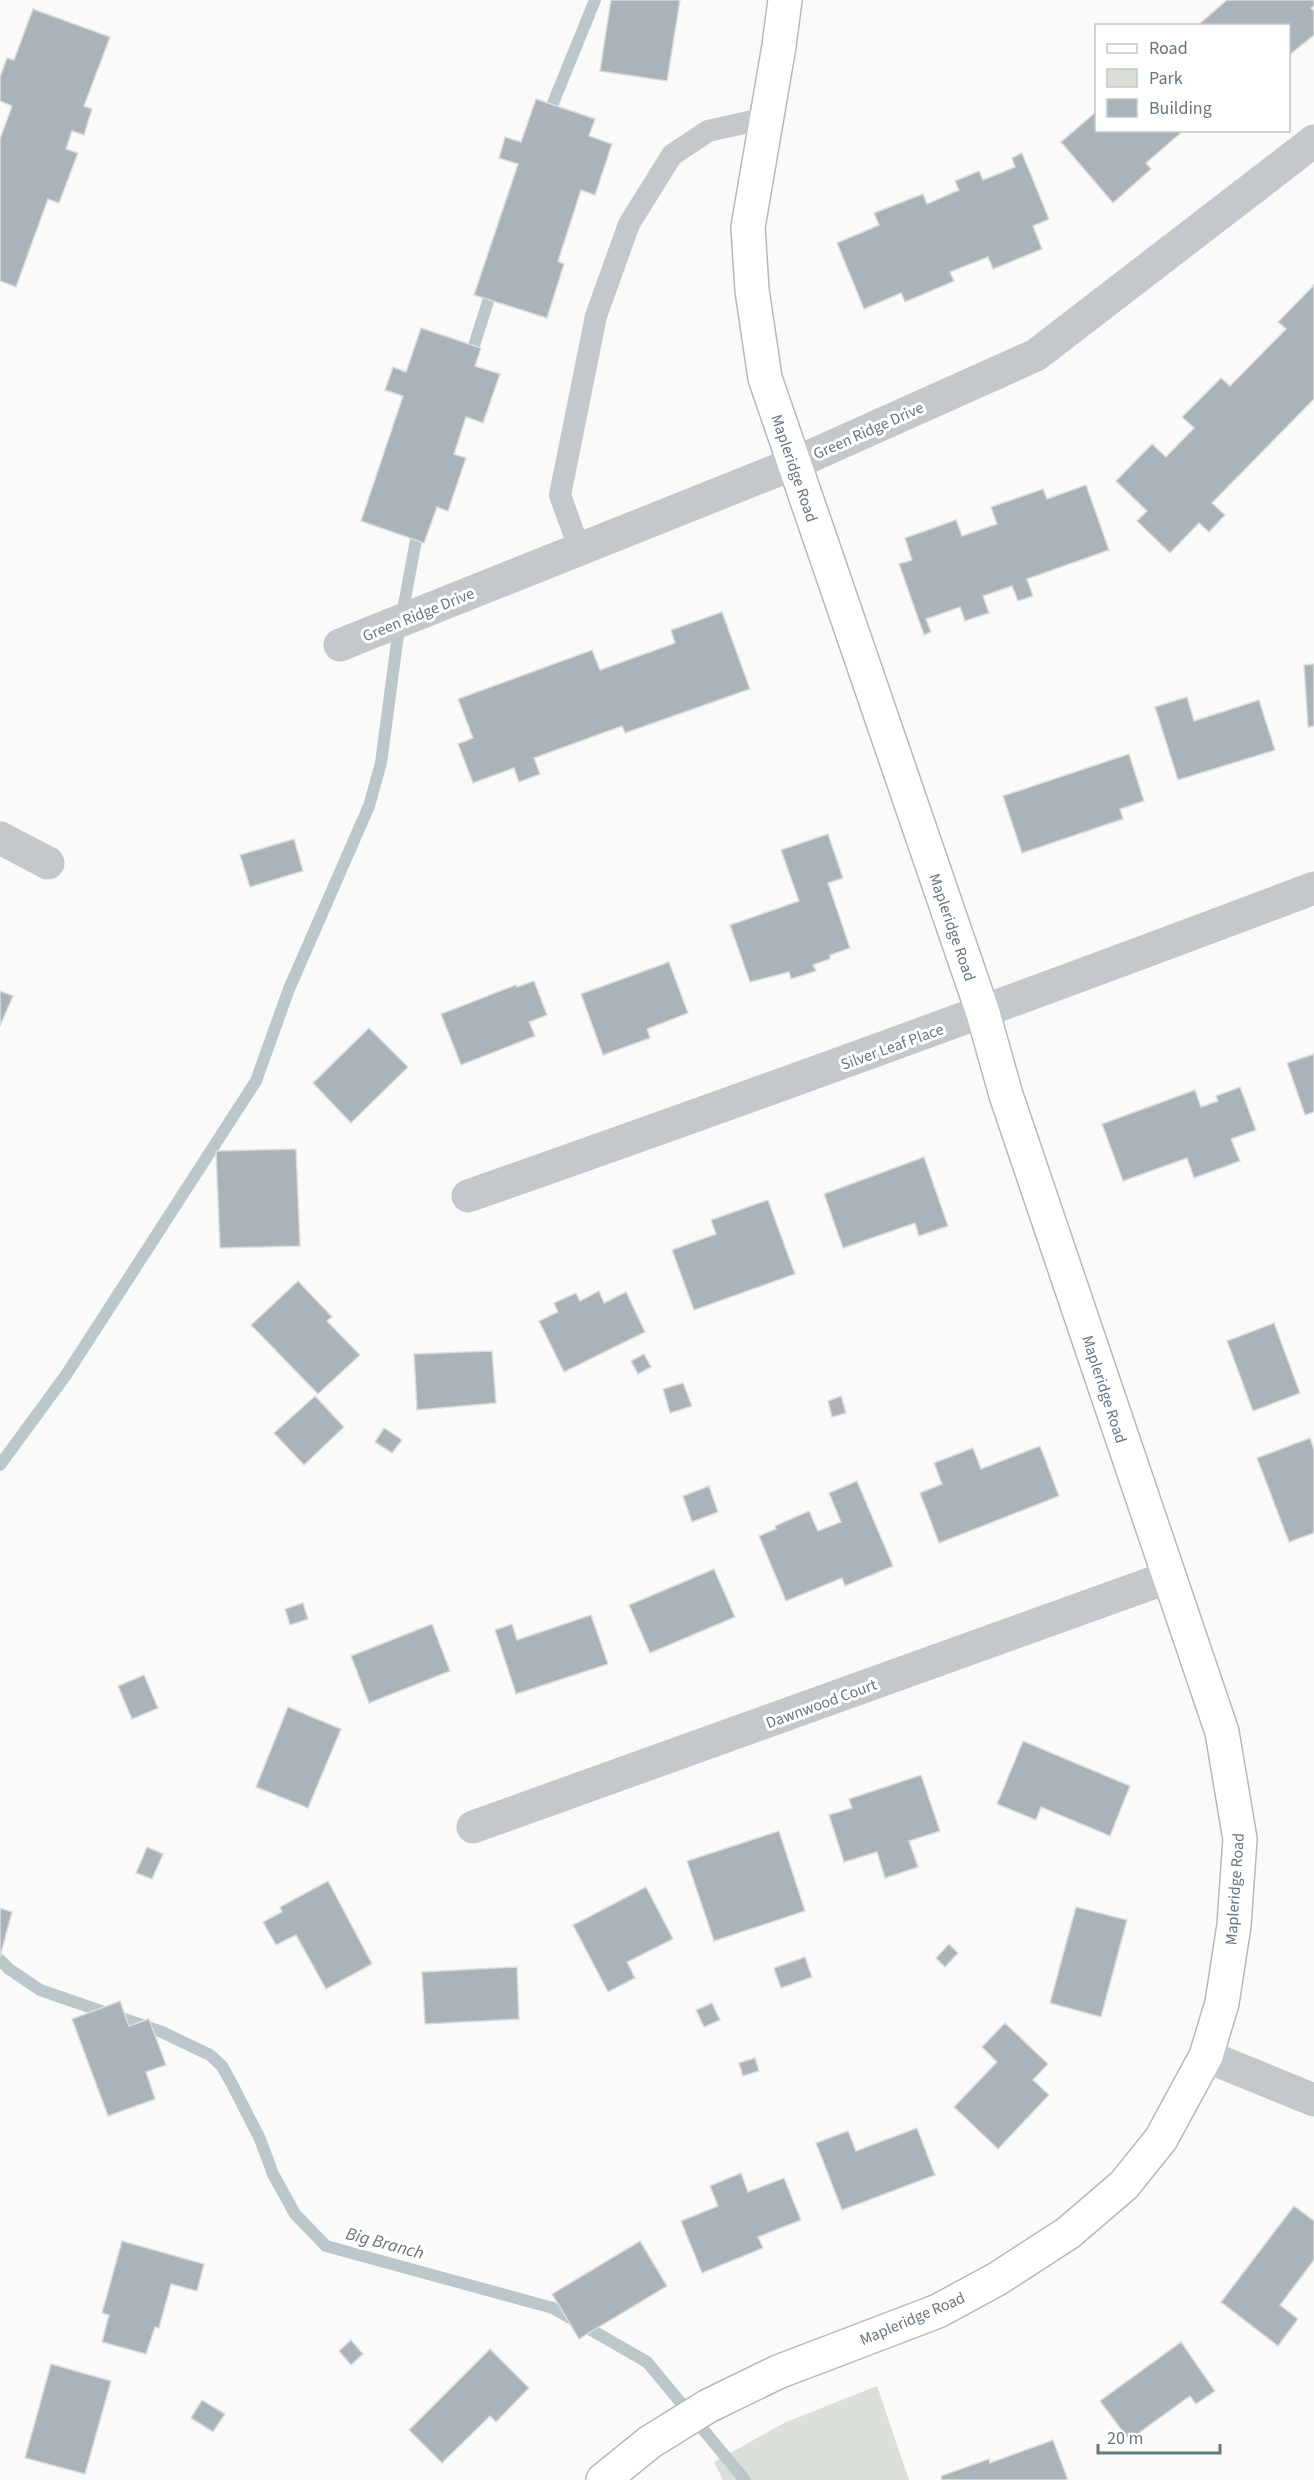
<svg xmlns="http://www.w3.org/2000/svg" width="1314" height="2480" viewBox="0 0 1314 2480" font-family="'Source Sans 3',sans-serif">
<rect width="100%" height="100%" fill="#fafaf8"/>
<path fill="#dadfd7" d="M877,2386L909,2480H723L714,2462L784,2423Z"/>
<g fill="none" stroke-linecap="round" stroke-linejoin="round">
<g stroke="#bbc7cb" stroke-width="12">
<path d="M547,118L595,0"/>
<path d="M469,361L493,286"/>
<path d="M0,1465L66,1375L256,1081L289,989L369,806L381,763L397,642L419,524"/>
<path d="M0,1960L9,1969L40,1990L162,2032L210,2055L222,2066L233,2086L260,2139L273,2174L295,2214L326,2246L553,2308L647,2362L745,2480"/>
</g>
</g>
<g fill="#aab3b9" stroke="#dcdcda" stroke-width="1.5">
<path d="M611,0H680L667,81L600,71Z"/>
<path d="M1227,0H1314V6L1311,8L1314,11V35L1288,56V26H1197Z"/>
<path d="M33,9L110,37L84,106L92,109L84,135L72,131L66,149L78,153L59,203L48,199L16,287L0,281V139L12,106L0,101V77L7,58L14,60Z"/>
<path d="M536,99L595,119L589,136L612,144L595,195L581,190L558,261L564,264L547,318L474,295L518,164L499,158L505,137L521,142Z"/>
<path d="M1096,112V130H1184L1146,163L1151,169L1113,203L1061,142Z"/>
<path d="M1022,153L1049,219L1033,226L1042,249L993,269L988,257L950,272L954,281L905,302L901,293L864,309L837,243L879,225L874,213L923,194L927,204L959,190L955,181L979,171L983,180L1015,167L1012,158Z"/>
<path d="M1314,285V399L1212,503L1225,515L1209,532L1199,523L1170,553L1137,521L1147,511L1116,481L1152,444L1166,457L1194,428L1182,417L1221,378L1230,386L1286,329L1278,322Z"/>
<path d="M421,328L481,348L475,366L500,374L483,423L466,417L454,454L466,458L448,511L437,507L424,543L361,521L403,396L385,390L393,367L406,372Z"/>
<path d="M1086,485L1109,550L1027,579L1033,596L1018,601L1012,586L983,596L989,613L965,621L960,607L926,619L931,632L924,635L899,564L912,560L905,538L956,520L962,536L997,524L991,507L1043,489L1047,499Z"/>
<path d="M722,612L750,689L625,733L622,726L534,758L540,774L519,782L514,768L473,783L458,744L473,738L458,699L592,650L600,670L675,643L671,630Z"/>
<path d="M1314,664V726L1308,727L1304,665Z"/>
<path d="M1187,697L1194,721L1259,700L1275,750L1178,780L1155,707Z"/>
<path d="M1129,754L1144,801L1120,809L1123,819L1022,853L1003,796Z"/>
<path d="M828,834L843,878L828,883L850,948L830,955V959L813,965L816,971L791,979L789,972L750,982L730,925L799,901L781,850Z"/>
<path d="M294,839L303,871L250,887L240,855Z"/>
<path d="M669,962L688,1013L647,1029L650,1038L603,1055L581,994Z"/>
<path d="M534,981L547,1015L529,1022L535,1036L461,1065L441,1014L516,985L517,987Z"/>
<path d="M0,991L13,996L0,1026Z"/>
<path d="M369,1028L408,1067L351,1123L313,1083Z"/>
<path d="M1314,1054V1112L1305,1115L1287,1063Z"/>
<path d="M1240,1087L1256,1130L1231,1139L1240,1161L1194,1178L1187,1158L1123,1181L1102,1124L1195,1090L1201,1107L1218,1101L1216,1096Z"/>
<path d="M296,1149L300,1246L220,1248L216,1151Z"/>
<path d="M924,1157L948,1226L919,1236L915,1223L843,1248L824,1194Z"/>
<path d="M768,1200L795,1274L694,1310L672,1250L716,1234L711,1220Z"/>
<path d="M298,1281L332,1317L327,1321L360,1355L318,1394L251,1325Z"/>
<path d="M599,1291L604,1303L626,1292L645,1332L564,1372L539,1321L558,1312L554,1303L576,1293L580,1301Z"/>
<path d="M1274,1323L1300,1393L1253,1411L1227,1341Z"/>
<path d="M492,1351L496,1403L417,1410L414,1354Z"/>
<path d="M644,1354L651,1367L638,1374L631,1361Z"/>
<path d="M683,1383L692,1406L670,1413L663,1389Z"/>
<path d="M315,1396L344,1427L304,1465L274,1433Z"/>
<path d="M841,1396L846,1413L832,1417L828,1401Z"/>
<path d="M384,1428L402,1440L392,1453L375,1442Z"/>
<path d="M1310,1438L1314,1450V1533L1289,1542L1257,1458Z"/>
<path d="M1040,1446L1059,1496L939,1543L920,1493L942,1484L934,1463L973,1448L981,1469Z"/>
<path d="M857,1481L893,1566L845,1586L842,1578L786,1601L759,1536L776,1529L775,1526L809,1511L818,1531L841,1522L829,1493Z"/>
<path d="M709,1486L718,1512L692,1522L683,1496Z"/>
<path d="M714,1569L735,1617L650,1653L629,1605Z"/>
<path d="M303,1603L308,1619L290,1625L285,1609Z"/>
<path d="M591,1615L608,1664L516,1694L495,1630L512,1624L517,1640Z"/>
<path d="M432,1624L450,1671L369,1703L351,1656Z"/>
<path d="M144,1675L158,1708L132,1719L118,1686Z"/>
<path d="M288,1707L341,1729L308,1808L256,1787Z"/>
<path d="M1023,1741L1130,1786L1110,1836L1041,1807L1036,1820L997,1804Z"/>
<path d="M921,1775L940,1831L909,1841L918,1867L885,1878L877,1852L844,1862L829,1815L852,1808L849,1799Z"/>
<path d="M779,1831L805,1911L714,1941L687,1861Z"/>
<path d="M147,1847L163,1854L152,1879L136,1873Z"/>
<path d="M328,1881L372,1964L326,1989L296,1935L276,1945L263,1922L282,1912L280,1907Z"/>
<path d="M646,1887L673,1939L627,1962L635,1978L608,1992L573,1925Z"/>
<path d="M1076,1907L1127,1920L1101,2017L1050,2003Z"/>
<path d="M0,1908L12,1912L0,1957Z"/>
<path d="M949,1944L958,1953L945,1967L936,1958Z"/>
<path d="M805,1957L812,1977L781,1988L774,1968Z"/>
<path d="M517,1967L519,2019L425,2024L422,1972Z"/>
<path d="M120,2001L129,2026L149,2019L166,2065L146,2072L155,2099L108,2116L72,2019Z"/>
<path d="M712,2003L720,2020L704,2027L696,2010Z"/>
<path d="M1005,2023L1048,2064L1033,2080L1049,2095L998,2149L954,2107L997,2062L982,2047Z"/>
<path d="M755,2058L759,2071L743,2076L739,2063Z"/>
<path d="M917,2128L935,2175L842,2210L816,2143L848,2131L856,2151Z"/>
<path d="M741,2173L748,2192L784,2178L801,2220L758,2237L763,2248L702,2273L681,2221L718,2206L710,2186Z"/>
<path d="M1294,2206L1314,2221V2260L1280,2305L1298,2319L1278,2346L1221,2302Z"/>
<path d="M122,2241L204,2264L197,2291L171,2284L159,2328L155,2327L146,2354L102,2342L109,2315L102,2313Z"/>
<path d="M640,2241L667,2286L579,2339L552,2294Z"/>
<path d="M351,2340L363,2354L351,2365L339,2351Z"/>
<path d="M1181,2342L1215,2391L1196,2404L1190,2396L1129,2440L1100,2401Z"/>
<path d="M490,2349L529,2388L496,2422L490,2416L442,2463L409,2430Z"/>
<path d="M51,2364L111,2381L85,2474L25,2458Z"/>
<path d="M202,2400L225,2414L213,2432L191,2418Z"/>
<path d="M1053,2440L1068,2480H942L941,2476L989,2459L990,2463Z"/>
</g>
<g fill="none" stroke-linecap="round" stroke-linejoin="round">
<defs>
<path id="secondary" d="M603,2480L650,2442L708,2406L778,2372L938,2311L997,2279L1068,2233L1124,2185L1161,2139L1206,2056L1222,2003L1234,1925L1240,1839L1222,1732L1006,1095L983,1013L765,378L752,290L748,227L779,46L785,0"/>
</defs>
<use href="#secondary" stroke="#b3babf" stroke-width="36"/>
<path stroke="#c3c8cc" stroke-width="22" d="M579,548L560,495L596,316L629,224L672,155L708,131L766,118"/>
<g stroke="#c3c8cc" stroke-width="33">
<path d="M340,645L793,464L1036,355L1314,141"/>
<path d="M0,838L48,863"/>
<path d="M468,1196C751,1097 1033,994 1314,888"/>
<path d="M473,1827L1169,1577"/>
<path d="M1206,2056L1314,2100"/>
</g>
<use href="#secondary" stroke="#fff" stroke-width="33"/>
</g>
<g text-anchor="middle" stroke-width="6" stroke-linejoin="round" paint-order="stroke">
<g font-size="16" fill="#657683" stroke="#fff">
<text transform="translate(868 430) rotate(-24)" y="6">Green Ridge Drive</text>
<text transform="translate(795 468) rotate(71)" y="6">Mapleridge Road</text>
<text transform="translate(418 614) rotate(-22)" y="6">Green Ridge Drive</text>
<text transform="translate(953 927) rotate(71)" y="6">Mapleridge Road</text>
<text transform="translate(892 1046) rotate(-20)" y="6">Silver Leaf Place</text>
<text transform="translate(1105 1389) rotate(72)" y="6">Mapleridge Road</text>
<text transform="translate(821 1703) rotate(-20)" y="6">Dawnwood Court</text>
<text transform="translate(1234 1889) rotate(-86)" y="6">Mapleridge Road</text>
<text transform="translate(912 2318) rotate(-23)" y="6">Mapleridge Road</text>
</g>
<g font-size="18" font-style="italic" fill="#60757c" stroke="#fff">
<text transform="translate(385 2243) rotate(15)" y="6">Big Branch</text>
</g>
</g>
<rect x="1095" y="24" width="195" height="108" fill="#ffffff" stroke="#c1c8cd" stroke-width="1.5"/>
<rect x="1107" y="44" width="30" height="9" fill="#ffffff" stroke="#c1c8cd" stroke-width="1.5"/>
<text x="1149" y="54" font-size="18" fill="#657683">Road</text>
<rect x="1107" y="69" width="30" height="18" fill="#dadfd7" stroke="#c1c8cd" stroke-width="1.5"/>
<text x="1149" y="84" font-size="18" fill="#657683">Park</text>
<rect x="1107" y="99" width="30" height="18" fill="#aab3b9" stroke="#c1c8cd" stroke-width="1.5"/>
<text x="1149" y="114" font-size="18" fill="#657683">Building</text>
<path d="M1098 2444v9h122v-9" fill="none" stroke="#657683" stroke-width="3"/>
<text x="1107" y="2444" font-size="18" fill="#657683" stroke="#ffffff" stroke-width="4.5" paint-order="stroke">20 m</text>
</svg>
